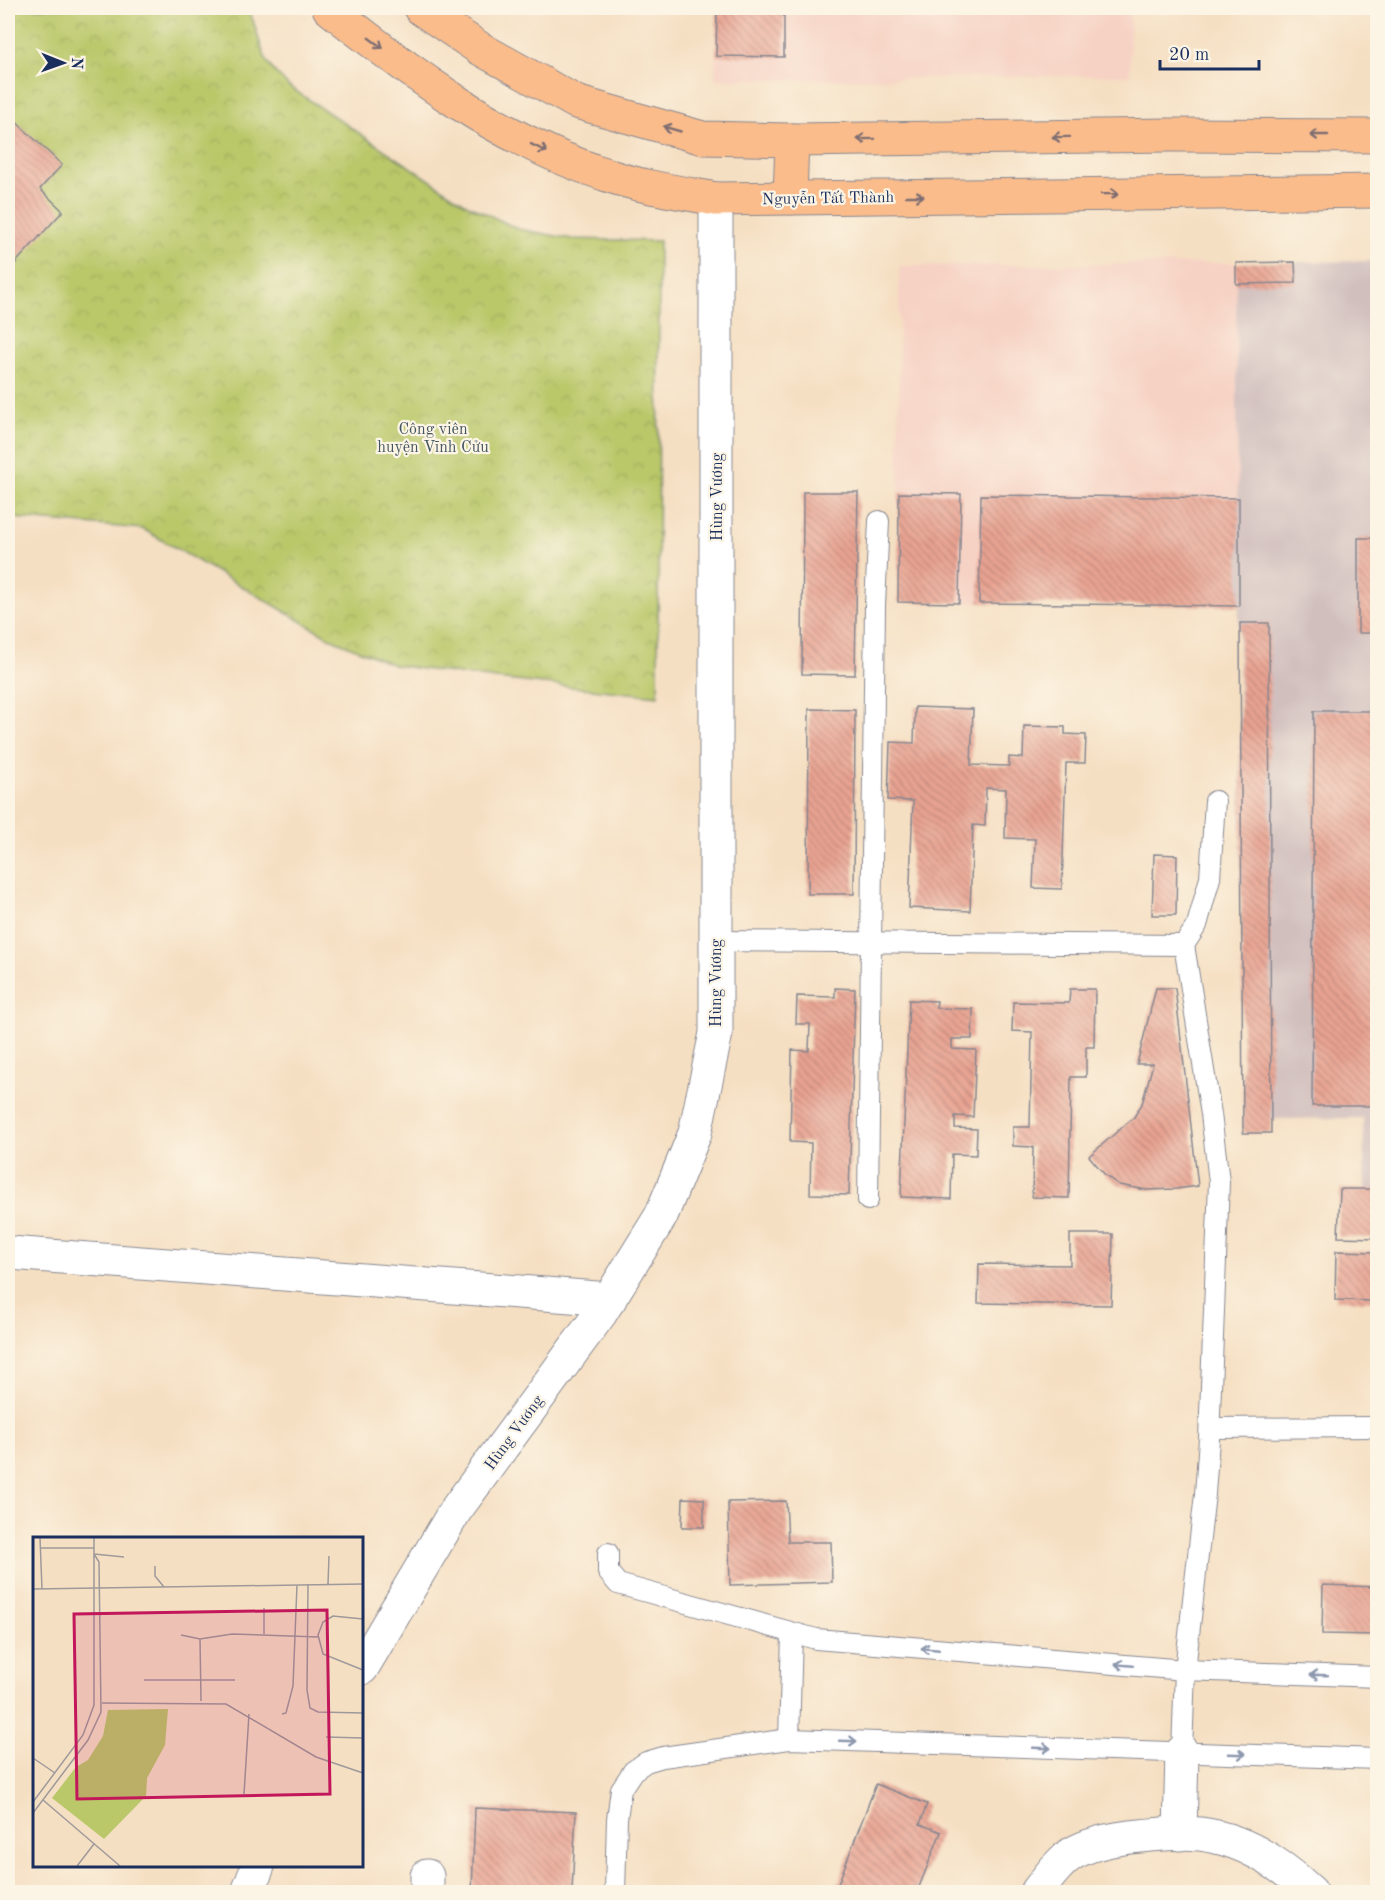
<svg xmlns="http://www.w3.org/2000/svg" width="1385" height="1900" viewBox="0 0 1385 1900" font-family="'Old Standard TT',serif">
<defs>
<pattern id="park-crowns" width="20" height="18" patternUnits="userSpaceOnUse" patternTransform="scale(1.5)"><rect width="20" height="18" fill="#bac869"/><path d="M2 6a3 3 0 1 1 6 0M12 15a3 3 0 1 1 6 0" fill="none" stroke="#9fac5d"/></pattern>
<pattern id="building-back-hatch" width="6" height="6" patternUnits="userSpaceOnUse" patternTransform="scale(1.5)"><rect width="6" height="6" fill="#e9a391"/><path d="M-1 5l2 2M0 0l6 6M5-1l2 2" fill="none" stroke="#bc857a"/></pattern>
</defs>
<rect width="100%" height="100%" fill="#fcf5e5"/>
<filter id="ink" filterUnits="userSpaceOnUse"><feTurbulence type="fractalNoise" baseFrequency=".0167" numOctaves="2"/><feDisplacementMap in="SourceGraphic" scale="12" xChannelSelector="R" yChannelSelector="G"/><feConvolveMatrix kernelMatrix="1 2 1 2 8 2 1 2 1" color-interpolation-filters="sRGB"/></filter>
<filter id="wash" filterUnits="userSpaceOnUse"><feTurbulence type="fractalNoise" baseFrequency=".008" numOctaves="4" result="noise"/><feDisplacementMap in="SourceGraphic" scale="24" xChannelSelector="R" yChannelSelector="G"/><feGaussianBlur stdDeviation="1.35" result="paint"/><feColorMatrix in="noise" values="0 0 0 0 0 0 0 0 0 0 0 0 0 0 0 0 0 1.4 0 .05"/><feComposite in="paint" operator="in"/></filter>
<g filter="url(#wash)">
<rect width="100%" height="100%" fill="#f5dfc2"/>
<g fill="#f6d2c4">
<path d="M717,8H1130V75L802,80L715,79Z"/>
<path d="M1236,263L1239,606L898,602L899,266Z"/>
</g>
<path fill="#d1bfbe" d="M1377,261V1189H1365L1363,1118L1271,1119V1133H1243L1236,263Z"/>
<path fill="url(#park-crowns)" stroke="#6a7c64" stroke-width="1.5" d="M8,8H247C258,26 258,47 269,65C274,72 282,79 288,86L466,204L518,229L572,239L659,241L658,696L496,679L394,665L332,639L143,529L14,518L8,513Z"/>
<g id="blocks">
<g fill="url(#building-back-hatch)">
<path d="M717,8H784V57L716,56Z"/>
<path d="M8,114L62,165L40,189L63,211L8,271Z"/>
<path d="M1295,262L1296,283L1236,284V263Z"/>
<path d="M803,492H858L855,675L802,674Z"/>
<path d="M899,493L961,494L959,603L898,602Z"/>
<path d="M981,495L1239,498V606L979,603Z"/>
<rect x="1358" y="538" width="20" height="95"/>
<path d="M1240,623H1269L1271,1133H1243Z"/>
<path d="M915,707L973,709L971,765L1009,766V757L1023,758L1024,726L1065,727V734L1086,735L1085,763H1066L1062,889L1033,888L1035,839L1005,838L1006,789L986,788L985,826L973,825L970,911L909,908L913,801L888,800L890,742L914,743Z"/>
<path d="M809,709L855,710L854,894H808Z"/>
<path d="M1314,711H1378V1106H1312Z"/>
<path d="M1154,854L1177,855L1176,915H1152Z"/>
<path d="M835,988L855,989L849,1195L810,1194L811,1143L790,1142L792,1050L809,1051L810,1024H796L797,996L835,997Z"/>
<path d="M1156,988H1175L1198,1186L1176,1189L1147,1190L1119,1185L1105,1175L1089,1156L1134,1117L1142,1104L1153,1064H1137Z"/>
<path d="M1070,989H1095L1094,1047H1086V1077H1071L1069,1198L1032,1197L1033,1147L1013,1146V1127H1030L1032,1032L1012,1031L1013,1002L1069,1003Z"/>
<path d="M909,1000L937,1001L936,1008L973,1009L972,1039H952V1049L976,1050L973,1117L955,1116V1128L977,1129L976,1155L952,1154L951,1199L901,1197Z"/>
<path d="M1340,1189H1378V1238L1338,1237Z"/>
<path d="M1070,1234H1113L1111,1305L978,1303L979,1264L1070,1265Z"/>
<path d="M1336,1251L1378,1252V1301L1335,1300Z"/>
<path d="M683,1498L704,1499V1527H682Z"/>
<path d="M786,1501L788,1542H831L832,1582L730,1585L728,1502Z"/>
<path d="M1323,1585L1378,1587V1635L1322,1634Z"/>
<path d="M876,1784L927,1804L920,1824L941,1832L917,1892H835Z"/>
<path d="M475,1808L576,1812L572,1892H472Z"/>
</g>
</g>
</g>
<g filter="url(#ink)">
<use href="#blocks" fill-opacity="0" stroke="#888790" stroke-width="1.5"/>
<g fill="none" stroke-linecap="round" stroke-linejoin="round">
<defs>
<g id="service">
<path d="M716,941L1184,945"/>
<path d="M868,1200L875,605L879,521"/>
<path d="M1210,1428L1378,1427"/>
<path d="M608,1553V1572L618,1584L816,1639L1185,1670L1378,1677"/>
<path d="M789,1739L792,1634"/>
<path d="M1182,1752L1185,1670L1205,1494L1209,1439L1219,1182L1211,1114L1184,945L1197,925L1210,878L1215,801"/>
<path d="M615,1892L617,1819L621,1789L633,1771L646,1762L663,1757L789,1739L1378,1759"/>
</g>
<g id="minor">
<path d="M10,1253L610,1299"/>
<path d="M1180,1834L1182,1752"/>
<path d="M427,1892V1876"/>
<path d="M1037,1892C1047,1879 1056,1865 1070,1855C1091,1842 1117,1838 1140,1836C1160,1834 1180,1832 1200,1834C1242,1839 1281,1864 1311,1892"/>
</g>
<g id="tertiary">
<path d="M362,1668L455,1511L600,1314L661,1216L695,1133L716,1033V199"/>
<path d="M248,1892L258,1866"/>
</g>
<g id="primary">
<path d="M329,8C413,75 501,140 604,174C640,187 678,192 716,199L1378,191"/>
<path d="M420,8L479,48L576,102L703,138L792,140L1170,135L1378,136"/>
<path d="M790,198L792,140"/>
</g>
</defs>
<use href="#service" stroke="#888790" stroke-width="22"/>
<use href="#minor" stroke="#888790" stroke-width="35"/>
<use href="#tertiary" stroke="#888790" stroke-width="35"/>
<use href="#primary" stroke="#888790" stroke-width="35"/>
<use href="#service" stroke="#fff" stroke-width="20"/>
<use href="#minor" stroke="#fff" stroke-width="33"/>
<use href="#tertiary" stroke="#fff" stroke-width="33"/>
<use href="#primary" stroke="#fabc8b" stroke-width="33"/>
</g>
<defs><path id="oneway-shaft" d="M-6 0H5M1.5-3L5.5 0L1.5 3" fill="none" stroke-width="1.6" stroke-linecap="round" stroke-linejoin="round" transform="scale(1.5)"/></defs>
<g stroke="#7f6e72">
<use href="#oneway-shaft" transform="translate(376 43) rotate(36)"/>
<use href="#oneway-shaft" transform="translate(672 129) rotate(-164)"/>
<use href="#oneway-shaft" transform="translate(1319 135) rotate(-180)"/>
<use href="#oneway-shaft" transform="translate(1061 137) rotate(179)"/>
<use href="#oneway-shaft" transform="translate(866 139) rotate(179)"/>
<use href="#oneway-shaft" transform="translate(539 148) rotate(26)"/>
<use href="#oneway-shaft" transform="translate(1110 194) rotate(-1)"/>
<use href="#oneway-shaft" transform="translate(915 196)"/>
</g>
<g stroke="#8d97ae">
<use href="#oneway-shaft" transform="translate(930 1649) rotate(-175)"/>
<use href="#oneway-shaft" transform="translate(1124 1665) rotate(-175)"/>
<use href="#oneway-shaft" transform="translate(1319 1675) rotate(-178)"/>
<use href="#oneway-shaft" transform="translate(848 1741) rotate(2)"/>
<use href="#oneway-shaft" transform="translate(1042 1748) rotate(2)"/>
<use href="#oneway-shaft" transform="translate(1237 1754) rotate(2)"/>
</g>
</g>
<g text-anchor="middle" stroke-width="4.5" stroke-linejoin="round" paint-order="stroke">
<g font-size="16" fill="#1b2f5e" stroke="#fcf5e5">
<text transform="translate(828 197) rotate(-1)" y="6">Nguyễn Tất Thành</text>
<text transform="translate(716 497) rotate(-90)" y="6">Hùng Vương</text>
<text transform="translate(715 983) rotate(-90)" y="6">Hùng Vương</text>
<text transform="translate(513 1432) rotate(-54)" y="6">Hùng Vương</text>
</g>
<g font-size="16" fill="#435561" stroke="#fcf5e5">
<text x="433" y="434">Công viên<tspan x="433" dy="18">huyện Vĩnh Cửu</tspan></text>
</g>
</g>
<g transform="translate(33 1537)">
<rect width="330" height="330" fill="#f5dfc2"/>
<path d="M135,172L132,208L114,241L113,259L71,302L19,261L43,230L55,223L70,199L75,173Z" fill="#bac869"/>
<path fill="none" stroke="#9e999a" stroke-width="1.5" d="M7,1L9,52M7,11H61M61,17L91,20M122,29V39L131,50M275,47L274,153L277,171L285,175L330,176M295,47L296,19M0,52L330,47M231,71V97M330,82L300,79L290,85L285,98L290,117L330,133M148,98L167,102L199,97L285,100M167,102L168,164M111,143H202M69,166L193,167L283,220L330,236M249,177L253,176L260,149L264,48M293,200L330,201M0,221L22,236M211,257L216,177M10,263L87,329M0,265L50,198L61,168V1M0,276L55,203L68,175L66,25L61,17M44,329L61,307"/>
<path fill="#c2185b" fill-opacity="0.15" stroke="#c2185b" stroke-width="3" d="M294,73L297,257L44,262L41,77Z"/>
<rect width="330" height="330" fill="none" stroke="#1b2f5e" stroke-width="3"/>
</g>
<rect width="1385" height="1900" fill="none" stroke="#fcf5e5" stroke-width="30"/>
<g transform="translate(63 63) rotate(91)" stroke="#fcf5e5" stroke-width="4.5" paint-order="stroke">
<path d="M0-4.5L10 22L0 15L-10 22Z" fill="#1b2f5e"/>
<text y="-9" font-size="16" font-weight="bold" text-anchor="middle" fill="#1b2f5e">N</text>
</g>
<path d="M1160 60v9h99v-9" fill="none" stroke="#1b2f5e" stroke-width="3"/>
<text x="1169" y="60" font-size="18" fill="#1b2f5e" stroke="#fcf5e5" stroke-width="4.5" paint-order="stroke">20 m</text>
</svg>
